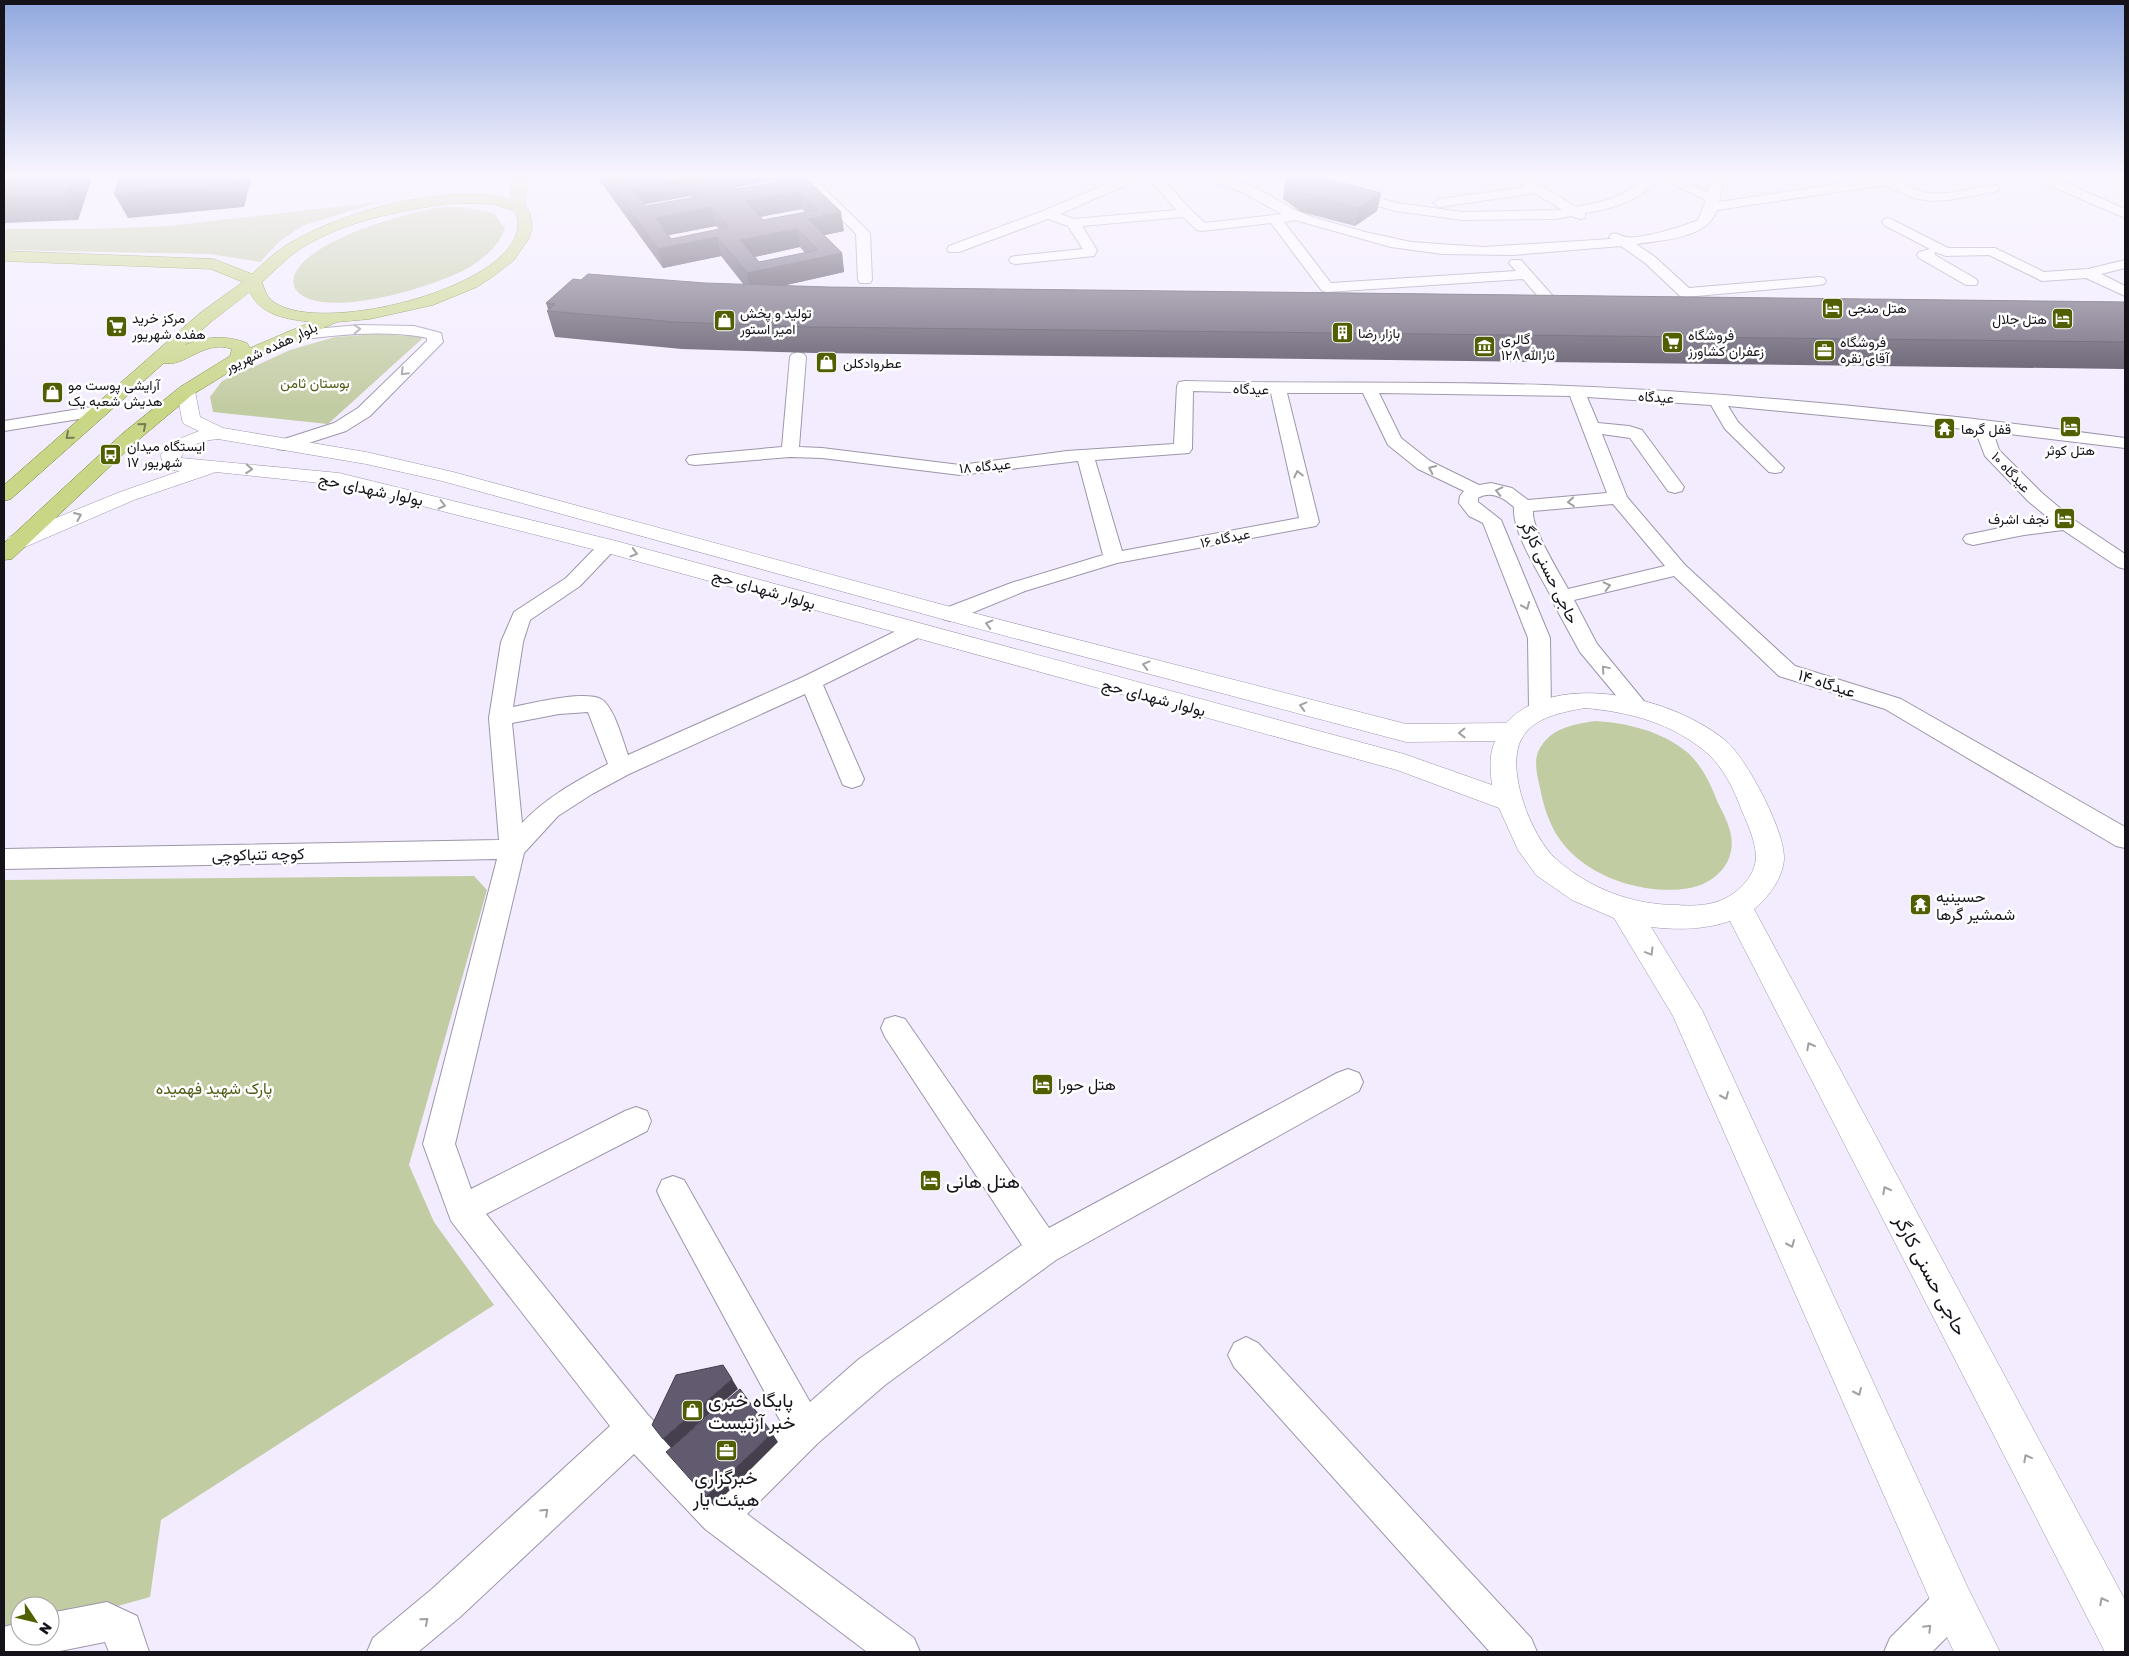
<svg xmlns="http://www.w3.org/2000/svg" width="2129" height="1656" viewBox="0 0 2129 1656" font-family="'Golos Text',Vazirmatn,sans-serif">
<rect width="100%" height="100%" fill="#f3ecff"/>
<g fill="#c2cca2">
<path d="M379,202L302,226L280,241L260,262L210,254L4,250V229H92L169,226Z"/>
<path d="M461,207L494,213L505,229C499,244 489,254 476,263C448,284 321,323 296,290C293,286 293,280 294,276C307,241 397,216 431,209C441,207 451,207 461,207Z"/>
<path d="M377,334L424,337L328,424L213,412L210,397L222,381L290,350L335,337Z"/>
<path d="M1595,721C1628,723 1661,731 1687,752C1702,765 1711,785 1718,803C1723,813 1729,824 1731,835C1736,862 1716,883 1690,888C1646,896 1588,878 1561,841C1550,827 1543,805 1540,788C1537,774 1532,758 1542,745C1554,727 1576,724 1595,721Z"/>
<path d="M474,876L487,890L409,1165L434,1222L494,1305L161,1520L150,1597L50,1625V1606H20V1633L4,1638V880Z"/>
</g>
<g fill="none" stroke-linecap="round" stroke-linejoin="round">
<defs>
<g id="minor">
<path d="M800,177H813L870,233L872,280L870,283H860L858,280L856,234Z"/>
<path d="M1123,177H1140L1138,180L1060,214L1074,219L1176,210L1148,177H1161L1191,210L1205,223L1282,214L1242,192L1207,180L1205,177H1224L1238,181L1258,189L1295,210L1312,217L1365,232L1411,242L1483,247L1611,239L1609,237L1611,234C1618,232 1619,236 1626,237C1638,240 1686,226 1698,220L1706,200L1660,178C1640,201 1614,208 1585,213V218L1580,219L1572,216L1555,219L1462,220L1396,211L1282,180L1280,177H1301L1397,203L1462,212L1562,210L1535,193L1440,207L1433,203L1440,199L1525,187L1512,177H1527L1576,207C1605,202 1625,197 1646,177H1676L1708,192L1712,177H1724L1719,202L1884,177C1899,180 1910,189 1924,192C1946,197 1971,188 1993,184L1999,188L1998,191L1949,200L1931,201L1914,198L1884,185L1717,210C1707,239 1662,240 1636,244L1655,257L1689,288L1819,277L1824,278L1826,281L1824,284L1819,285L1685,297L1680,296L1645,263L1621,246L1513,255L1442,254L1391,247L1295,220L1284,222L1331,283L1516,271L1509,263L1511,260H1521L1560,304L1563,307L1560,310H1550L1523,279L1327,292L1322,291L1271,223L1202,231L1197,230L1183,217L1082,226L1097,250L1094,256L1016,264L1011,263L1009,260L1011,257L1016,256L1083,249L1068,226L1048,219L959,252H949L947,249L949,246L1043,211Z"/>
<path d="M2035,177H2052L2125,209V218L2037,180Z"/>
<path d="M1889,218L1948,248H1995L2044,272L2088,269L2125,260V268L2101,274L2125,286V296L2086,278L2042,281L1989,255L1946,256L1935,252V255L1976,279L1978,282L1976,285H1966L1919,258L1917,255L1919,252L1930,249L1884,225L1882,222L1884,219Z"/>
<path d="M359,325L414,326L441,333L443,342L370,416L346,431L290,449L284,450L278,449L275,445L278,441L334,423L358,408L427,341V338L423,337C379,330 335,335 292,341L286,339L284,336L286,333L292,331Z"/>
<path d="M798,352L804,354L806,357L799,447L822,448L960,465L1067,451L1174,444L1177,386L1179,382L1185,381C1305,384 1425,381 1545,385C1739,392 1933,412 2125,438V448L1993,432L1999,450L2042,493L2074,520L2125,554V569L2118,567L2063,530L2024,535L1973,545L1966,543L1963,539L1966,535L2024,523L2051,520L2028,501L1985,456L1975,430L1728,406L1738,422L1784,468L1781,472L1775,473L1769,472L1725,429L1711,405L1587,397L1598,423L1629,426L1642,430L1684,487L1682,491L1675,493L1668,491L1630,438L1602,434L1627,497L1685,565L1795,666L1901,699L2125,827V848L2116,846L1885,709L1779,676L1674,576L1574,600L1597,644L1648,706L1645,711L1637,714L1629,711L1580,652L1550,597L1551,596C1539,573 1512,532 1514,507C1504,498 1491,490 1478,498V502L1501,520L1550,638L1551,709L1548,714L1540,717L1532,714L1529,709L1528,638L1483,523L1469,516L1459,503L1460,496L1464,491L1418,469L1388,445L1363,393H1287L1319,522L1316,526L1117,563L1025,591L957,619L950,621L943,619L940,614L943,609L1011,583L1103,555L1078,461L960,475L822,458L790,457L695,465L689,464L686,460L689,456L695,455L782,447L790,357L792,354ZM1193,391L1271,393L1299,518L1122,551L1095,460L1189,453L1192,449ZM1379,393L1570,396L1607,493L1528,500L1512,488L1491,483L1479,485L1430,461L1401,438ZM1613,504L1665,566L1568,589C1559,572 1531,528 1533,511Z"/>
<path d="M98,406L104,407L107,411L104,415L4,431V421Z"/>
<path d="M608,540L615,542L618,546L580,586L530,620L523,642L513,707C532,703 585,690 601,699C614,706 623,742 628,755L803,677L906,626L914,624L922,626L925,631L922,636L823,685L864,779L861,785L852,788L843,785L805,694L629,774L592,794L558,816L524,853L455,1144L471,1189L625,1111L636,1107L647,1111L651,1121L647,1131L486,1214L648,1415L718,1489L783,1426L662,1202L657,1191L662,1180L673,1176L684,1180L810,1402L859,1359L1022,1245L885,1037L881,1028L885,1019L895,1016L905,1019L1049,1228L1337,1073L1348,1069L1359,1073L1363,1082L1359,1091L1056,1260L885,1385L818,1443L747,1514L914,1638L920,1652H867L705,1529L634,1454L460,1617L418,1652H367L373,1638L432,1589L610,1426L451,1221L423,1144L497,859L4,869V849L499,840L489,718L501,642L514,612L566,578L601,542ZM588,712L608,764C575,782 548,796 522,823L512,723L559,714Z"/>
<path d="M1246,1337L1258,1343L1531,1638L1537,1652H1490L1234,1367L1228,1355L1234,1343Z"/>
<path d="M1953,1583L1967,1589L1973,1603L1967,1617L1932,1652H1884L1890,1638L1939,1589Z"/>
<path d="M107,1602L137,1616L149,1652H109L105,1642L55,1652H4V1627L20,1622V1636H50V1613Z"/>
</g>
<path id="tertiary" d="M186,385L192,387L195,391L200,417L223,428L366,452L453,472L958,609L1406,724L1506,723C1557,668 1675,698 1726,741C1747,759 1785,831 1784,859C1783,878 1768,898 1754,909L2125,1600V1652H2105L1730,921C1704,930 1678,930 1651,927L1702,1010L1968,1588L2000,1652H1954L1938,1618L1673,1016L1614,918L1572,900L1536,875L1518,850L1499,808L1397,770L600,551L339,485L216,472L134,500L25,547L17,548L9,547L6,542L9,537L120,492L180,471C169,470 161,465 161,454L174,441L199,431L184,424L182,420L177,391L180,387ZM218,439L366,464L442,481L942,619L1406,742L1495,741C1489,755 1490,769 1492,785L1404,754L616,541L339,473L181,458C184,445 206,440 218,439ZM1585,708C1630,712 1672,723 1707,753C1724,768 1734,790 1742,811C1748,825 1756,842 1756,858C1755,877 1736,895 1719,901C1706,906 1690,906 1677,905C1633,905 1590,889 1556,859C1532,838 1504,768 1522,738C1534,717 1563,712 1585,708Z"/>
<path id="primary" d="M513,177H527L525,205L530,213L532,228L529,238L514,260L495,275L477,287L433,305L370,319L337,322L244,363L192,395L137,441L12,559L4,560V543L123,433L180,387L230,356L232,349C204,339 184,368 164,363L11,499L4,501V485L200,313L243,282L211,269L4,261V251L214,259L252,274C264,263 276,251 290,243C346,210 448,183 511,199ZM452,203L493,204L515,211C547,281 314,342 270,299C266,295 264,288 262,282C273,272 283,262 294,253C340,221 398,211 452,203ZM250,292C261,316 287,319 311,322L250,348L247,343C226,335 206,336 185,345L212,321Z"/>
</defs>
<use href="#minor" stroke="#9d95aa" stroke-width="2"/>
<use href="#tertiary" stroke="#9d95aa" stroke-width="1"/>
<use href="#primary" stroke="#72802c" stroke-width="1"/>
<use href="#minor" fill="#fff" fill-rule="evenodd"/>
<use href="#tertiary" fill="#fff" fill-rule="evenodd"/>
<use href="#primary" fill="#c8d686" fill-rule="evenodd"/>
</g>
<g fill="#544d5f" fill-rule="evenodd">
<path d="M4,177H92L78,220L4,223Z"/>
<path d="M597,177H805L844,231L824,235L842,253L844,272L782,286L828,287L2125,302V369L815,353L682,349L555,337L547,311L548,309L546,303L581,280L744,285L721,256L663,268ZM774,180L776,182L735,189L733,187ZM690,196L692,197L646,206L645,204ZM802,209L805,212L763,220L760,217ZM716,226L719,229L671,239L668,235ZM800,247L805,253L759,262L755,257Z"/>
<path d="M1285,181L1381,193L1377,211L1355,226L1301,212L1283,199Z"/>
</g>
<g fill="#453f4d">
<path d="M70,177H92L78,220L64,196Z"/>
<path d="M234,177H252L244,207L128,218L114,194Z"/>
<path d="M720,177H773L774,180L722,190Z"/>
<path d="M687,178L690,196L637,206L632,187Z"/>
<path d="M800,191L802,209L749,219L746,201Z"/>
<path d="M1381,193L1377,211L1355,226L1358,208Z"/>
<path d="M712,207L716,226L660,237L656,218Z"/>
<path d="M841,212L844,231L811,238L808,219Z"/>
<path d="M797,229L800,247L744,259L740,240Z"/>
<path d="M717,237L721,256L663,268L658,249Z"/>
<path d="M842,253L844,272L751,293L747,273Z"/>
<path d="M732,1379L738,1389L671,1448L663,1439Z"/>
<path d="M772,1433L778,1442L714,1506L706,1497Z"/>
</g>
<g fill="#625a6e" stroke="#453f4d" fill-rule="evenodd">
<path d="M4,177H70L64,196L4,198Z"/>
<path d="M120,177H234L232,183L114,194Z"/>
<path d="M605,177H724L735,189L788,180L786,177H805L841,212L808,219L842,253L747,273L717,237L658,249ZM687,178L702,196L646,206L632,187ZM800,191L818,210L763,220L746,201ZM712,207L729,227L671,239L656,218ZM797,229L818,250L759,262L740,240Z"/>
<path d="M1292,177H1320L1381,193L1358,208L1303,193L1285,181Z"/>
<path d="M588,274L705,283L828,287L2125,302V342L811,327L675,322L547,311L555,304L546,303L573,279L581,280Z"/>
<path d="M723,1365L732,1379L663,1439L652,1425L676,1375Z"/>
<path d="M740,1389L772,1433L706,1497L666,1452Z"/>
</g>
<defs><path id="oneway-chevron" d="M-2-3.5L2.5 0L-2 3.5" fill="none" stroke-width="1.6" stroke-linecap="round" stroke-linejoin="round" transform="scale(1.25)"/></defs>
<g stroke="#a1a0a3">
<use href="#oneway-chevron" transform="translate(357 329) rotate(-2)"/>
<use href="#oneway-chevron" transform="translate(404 372) rotate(135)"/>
<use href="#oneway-chevron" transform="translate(249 469) rotate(4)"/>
<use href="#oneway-chevron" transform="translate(1432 469) rotate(-155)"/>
<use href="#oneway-chevron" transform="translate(1298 474) rotate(-103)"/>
<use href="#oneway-chevron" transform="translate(1499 491) rotate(-167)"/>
<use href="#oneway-chevron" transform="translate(1571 502) rotate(175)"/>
<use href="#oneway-chevron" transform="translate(442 505) rotate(14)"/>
<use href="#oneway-chevron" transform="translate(78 516) rotate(-23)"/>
<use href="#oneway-chevron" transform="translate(634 553) rotate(16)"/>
<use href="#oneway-chevron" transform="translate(1607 586) rotate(-14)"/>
<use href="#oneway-chevron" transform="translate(1526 606) rotate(68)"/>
<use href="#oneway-chevron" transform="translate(989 624) rotate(-165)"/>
<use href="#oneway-chevron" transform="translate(1146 665) rotate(-165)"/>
<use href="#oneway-chevron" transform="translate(1605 669) rotate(-130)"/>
<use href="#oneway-chevron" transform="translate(1303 706) rotate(-165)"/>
<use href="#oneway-chevron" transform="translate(1462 733) rotate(179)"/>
<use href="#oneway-chevron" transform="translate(1650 952) rotate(59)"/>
<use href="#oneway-chevron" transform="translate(1810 1046) rotate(-118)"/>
<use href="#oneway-chevron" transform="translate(1725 1096) rotate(66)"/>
<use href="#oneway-chevron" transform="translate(1886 1190) rotate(-118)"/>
<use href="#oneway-chevron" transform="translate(1791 1244) rotate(66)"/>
<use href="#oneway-chevron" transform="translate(1858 1392) rotate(66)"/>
<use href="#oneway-chevron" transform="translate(2027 1458) rotate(-118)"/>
<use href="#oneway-chevron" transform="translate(545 1512) rotate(-43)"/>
<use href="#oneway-chevron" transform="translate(2103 1601) rotate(-118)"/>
<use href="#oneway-chevron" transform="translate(425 1621) rotate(-40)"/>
<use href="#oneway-chevron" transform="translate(1928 1628) rotate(-45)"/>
</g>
<g stroke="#777e55">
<use href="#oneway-chevron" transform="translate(143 426) rotate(-40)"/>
<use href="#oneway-chevron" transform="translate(69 436) rotate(139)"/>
</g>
<linearGradient id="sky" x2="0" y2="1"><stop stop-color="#90a8df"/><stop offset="0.43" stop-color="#faf6ff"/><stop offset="1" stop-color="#faf6ff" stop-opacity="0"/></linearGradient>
<rect width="2129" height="409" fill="url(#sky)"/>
<defs>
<symbol id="hotel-square" viewBox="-11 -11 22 22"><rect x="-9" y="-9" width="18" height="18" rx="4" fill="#515f00" stroke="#fff"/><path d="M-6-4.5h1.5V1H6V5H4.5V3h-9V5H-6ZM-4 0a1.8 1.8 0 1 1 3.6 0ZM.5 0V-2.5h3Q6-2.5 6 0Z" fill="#fff"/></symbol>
<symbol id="shop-square" viewBox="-11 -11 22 22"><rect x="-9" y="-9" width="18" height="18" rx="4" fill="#515f00" stroke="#fff"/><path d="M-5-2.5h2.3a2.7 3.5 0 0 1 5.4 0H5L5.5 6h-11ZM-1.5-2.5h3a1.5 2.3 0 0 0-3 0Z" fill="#fff"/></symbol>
<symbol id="supermarket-square" viewBox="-11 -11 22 22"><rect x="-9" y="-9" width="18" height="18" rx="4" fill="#515f00" stroke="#fff"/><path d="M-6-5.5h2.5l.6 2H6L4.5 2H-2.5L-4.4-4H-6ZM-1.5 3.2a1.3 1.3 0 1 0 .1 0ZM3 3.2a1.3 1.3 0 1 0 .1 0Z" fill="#fff"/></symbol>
<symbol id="building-square" viewBox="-11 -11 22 22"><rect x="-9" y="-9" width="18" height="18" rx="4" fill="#515f00" stroke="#fff"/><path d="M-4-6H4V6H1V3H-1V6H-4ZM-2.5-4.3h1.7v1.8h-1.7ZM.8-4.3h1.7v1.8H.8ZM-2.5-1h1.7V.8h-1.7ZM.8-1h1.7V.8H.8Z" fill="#fff"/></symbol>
<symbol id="museum-square" viewBox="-11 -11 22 22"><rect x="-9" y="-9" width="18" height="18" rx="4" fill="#515f00" stroke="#fff"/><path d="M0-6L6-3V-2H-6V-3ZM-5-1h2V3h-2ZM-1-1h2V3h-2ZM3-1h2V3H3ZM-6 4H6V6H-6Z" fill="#fff"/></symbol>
<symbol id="office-square" viewBox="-11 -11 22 22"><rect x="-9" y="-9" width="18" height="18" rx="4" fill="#515f00" stroke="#fff"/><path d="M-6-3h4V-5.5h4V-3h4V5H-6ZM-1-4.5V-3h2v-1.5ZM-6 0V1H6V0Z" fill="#fff"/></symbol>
<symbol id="temple-square" viewBox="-11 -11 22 22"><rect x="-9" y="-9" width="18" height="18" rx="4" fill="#515f00" stroke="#fff"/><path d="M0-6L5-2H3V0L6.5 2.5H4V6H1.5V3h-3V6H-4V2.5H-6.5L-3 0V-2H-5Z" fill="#fff"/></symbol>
<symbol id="bus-square" viewBox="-11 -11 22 22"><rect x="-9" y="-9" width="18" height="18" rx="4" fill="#515f00" stroke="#fff"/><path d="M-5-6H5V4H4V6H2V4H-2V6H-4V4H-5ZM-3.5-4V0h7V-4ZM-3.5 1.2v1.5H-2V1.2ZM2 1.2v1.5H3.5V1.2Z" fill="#fff"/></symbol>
</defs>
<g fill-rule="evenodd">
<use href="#hotel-square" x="1820" y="296" width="25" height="25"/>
<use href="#hotel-square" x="2050" y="306" width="25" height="25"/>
<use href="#shop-square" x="712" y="308" width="25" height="25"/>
<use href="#supermarket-square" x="104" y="314" width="25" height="25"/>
<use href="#building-square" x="1330" y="320" width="25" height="25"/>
<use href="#supermarket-square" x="1660" y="330" width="25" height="25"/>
<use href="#museum-square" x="1472" y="334" width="25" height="25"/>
<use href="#office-square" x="1812" y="338" width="25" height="25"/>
<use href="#shop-square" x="814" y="350" width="25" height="25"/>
<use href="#shop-square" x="40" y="380" width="25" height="25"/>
<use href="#hotel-square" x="2058" y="414" width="25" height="25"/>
<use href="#temple-square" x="1932" y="416" width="25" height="25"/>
<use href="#bus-square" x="98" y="442" width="25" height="25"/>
<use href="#hotel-square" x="2052" y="506" width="25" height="25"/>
<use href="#temple-square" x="1908" y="892" width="25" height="25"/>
<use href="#hotel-square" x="1030" y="1072" width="25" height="25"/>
<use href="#hotel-square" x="918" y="1168" width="25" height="25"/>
<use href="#shop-square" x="680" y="1398" width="25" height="25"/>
<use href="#office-square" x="714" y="1438" width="25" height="25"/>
</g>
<g text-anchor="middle" stroke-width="5" stroke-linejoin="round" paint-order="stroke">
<g font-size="14" fill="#15121a" stroke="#fff" text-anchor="start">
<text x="1848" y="313">هتل منجی</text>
<text x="740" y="318">تولید و پخش<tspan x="740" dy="16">امیر استور</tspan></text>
<text x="132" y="323">مرکز خرید<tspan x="132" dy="16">هفده شهریور</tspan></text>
<text x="2047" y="324" text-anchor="end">هتل جلال</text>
<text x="1358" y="338">بازار رضا</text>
<text x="1688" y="340">فروشگاه<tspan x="1688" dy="16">زعفران کشاورز</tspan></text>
<text x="1501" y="344">گالری<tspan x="1501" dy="16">ثارالله ۱۲۸</tspan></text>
<text x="1840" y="347">فروشگاه<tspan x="1840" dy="16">آقای نقره</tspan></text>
<text x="843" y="368">عطروادکلن</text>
<text x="68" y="390">آرایشی پوست مو<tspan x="68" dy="16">هدیش شعبه یک</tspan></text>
<text x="1961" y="434">قفل گرها</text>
<text x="127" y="451">ایستگاه میدان<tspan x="127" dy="16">۱۷ شهریور</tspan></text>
<text x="2070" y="455" text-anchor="middle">هتل کوثر</text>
<text x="2049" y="524" text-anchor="end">نجف اشرف</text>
</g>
<g font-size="14" fill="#15121a" stroke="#fff">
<text transform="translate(271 347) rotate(-25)" y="5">بلوار هفده شهریور</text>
<text transform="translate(1251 389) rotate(2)" y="5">عیدگاه</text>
<text transform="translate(1656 397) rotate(4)" y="5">عیدگاه</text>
<text transform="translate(985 466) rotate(-5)" y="5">عیدگاه ۱۸</text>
<text transform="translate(2011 472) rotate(47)" y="5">عیدگاه ۱۰</text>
<text transform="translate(1225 538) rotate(-11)" y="5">عیدگاه ۱۶</text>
</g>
<g font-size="14" fill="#505c14" stroke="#fff">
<text x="315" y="388">بوستان ثامن</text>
</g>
<g font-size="16" fill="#15121a" stroke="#fff">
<text transform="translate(371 489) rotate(12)" y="6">بولوار شهدای حج</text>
<text transform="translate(1550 572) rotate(64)" y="6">حاجی حسنی کارگر</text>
<text transform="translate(764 589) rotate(16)" y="6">بولوار شهدای حج</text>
<text transform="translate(1827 683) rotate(18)" y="6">عیدگاه ۱۴</text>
<text transform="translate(1154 697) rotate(15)" y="6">بولوار شهدای حج</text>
<text transform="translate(258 854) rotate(-1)" y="6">کوچه تنباکوچی</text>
</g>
<g font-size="16" fill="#15121a" stroke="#fff" text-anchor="start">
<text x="1936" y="902">حسینیه<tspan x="1936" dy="18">شمشیر گرها</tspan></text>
<text x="1058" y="1090">هتل حورا</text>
</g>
<g font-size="16" fill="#505c14" stroke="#fff">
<text x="214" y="1094">پارک شهید فهمیده</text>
</g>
<g font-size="19" fill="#15121a" stroke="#fff" text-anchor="start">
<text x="946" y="1188">هتل هانی</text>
<text x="708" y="1407">پایگاه خبری<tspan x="708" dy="22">خبر آرتیست</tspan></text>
<text x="726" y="1484" text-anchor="middle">خبرگزاری<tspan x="726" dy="22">هیئت یار</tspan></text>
</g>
<g font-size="19" fill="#15121a" stroke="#fff">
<text transform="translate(1931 1275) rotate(62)" y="7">حاجی حسنی کارگر</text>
</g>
</g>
<rect width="2129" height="1656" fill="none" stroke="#15121a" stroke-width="10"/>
<g transform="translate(35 1621) rotate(125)"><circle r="24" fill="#ffffff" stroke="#a1a0a3"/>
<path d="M0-4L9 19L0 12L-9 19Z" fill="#515f00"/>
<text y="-8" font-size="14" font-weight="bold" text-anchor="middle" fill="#15121a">N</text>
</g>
</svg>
